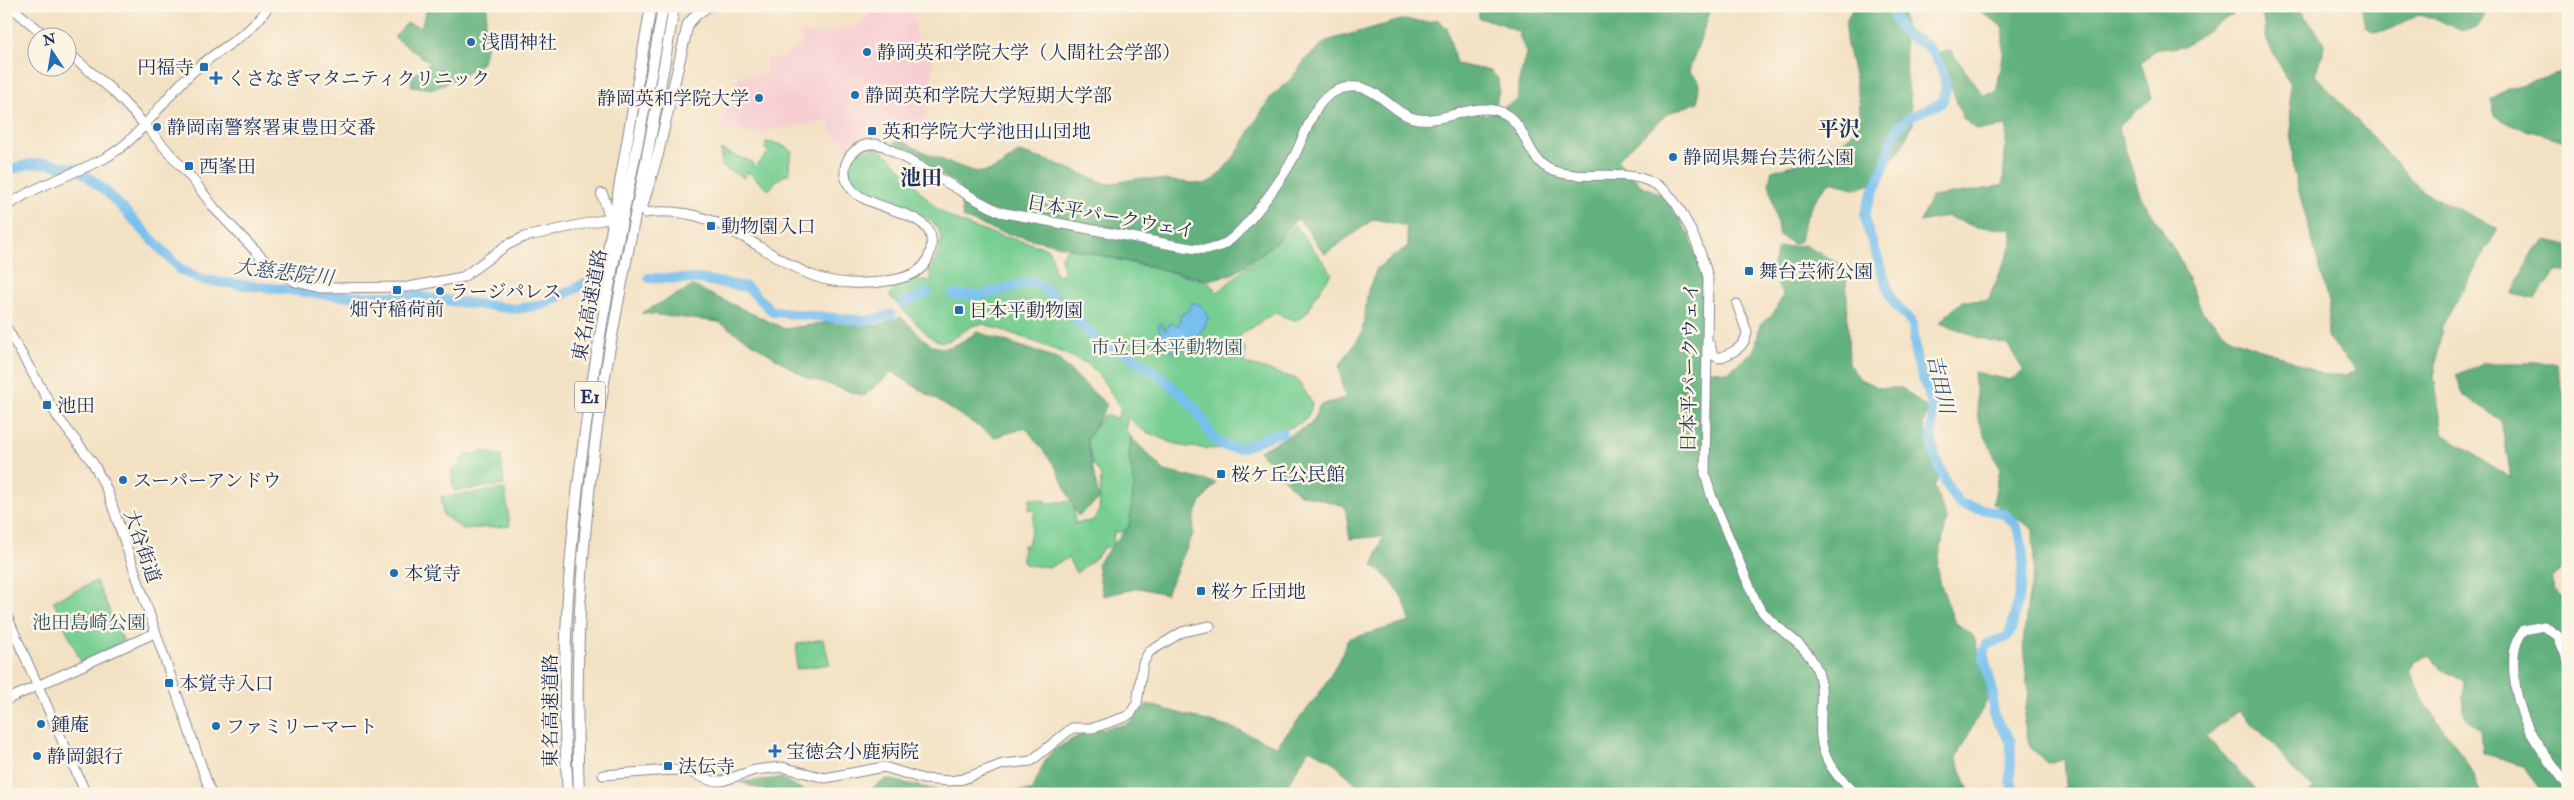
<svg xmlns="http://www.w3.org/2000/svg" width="2574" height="800" viewBox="0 0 2574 800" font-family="'IM FELL Double Pica','Noto Serif JP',serif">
<rect width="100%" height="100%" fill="#fcf5e5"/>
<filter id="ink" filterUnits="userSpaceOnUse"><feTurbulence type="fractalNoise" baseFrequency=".02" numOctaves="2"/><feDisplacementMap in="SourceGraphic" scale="10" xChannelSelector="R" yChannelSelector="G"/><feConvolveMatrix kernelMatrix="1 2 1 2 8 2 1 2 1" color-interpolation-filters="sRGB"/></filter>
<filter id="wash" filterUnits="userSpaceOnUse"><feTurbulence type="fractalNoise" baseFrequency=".0096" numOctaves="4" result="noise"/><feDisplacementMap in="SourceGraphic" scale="20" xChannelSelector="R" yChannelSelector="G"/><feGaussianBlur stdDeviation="1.12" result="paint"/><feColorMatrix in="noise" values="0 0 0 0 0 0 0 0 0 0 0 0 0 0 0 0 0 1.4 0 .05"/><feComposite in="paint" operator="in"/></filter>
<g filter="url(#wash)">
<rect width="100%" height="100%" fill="#f3e1c3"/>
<path fill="#f7cfd3" d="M890,8L913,10L918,48L933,46L934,57L926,126L927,143L901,135L895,128L862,129V142L849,151L831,131L830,121L750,133L719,129L730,96L740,75L766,74L767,57L779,60L800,46L801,33L823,34L839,31L859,25L877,9Z"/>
<g fill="#76ce93" stroke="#487e78">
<path d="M766,142L780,144L792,151L789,164L790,173L777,180L769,190L748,172L744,178L721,166V150L752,162L754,167L769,152L765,149Z"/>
<path d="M876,148C899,158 918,195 942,212C971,232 1014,238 1047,248L1052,256L1055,273L1061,276L1063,272L1061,255L1069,248L1207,281L1218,292L1295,225L1332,273L1313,299L1309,310L1302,318L1294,320L1274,313L1240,335V341L1245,348L1244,363L1297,379L1312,403L1310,412L1304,421L1241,451L1187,447L1167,441L1142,430L1128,417L1125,430L1131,437L1129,458L1135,483L1129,526L1123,532H1114L1113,547H1104L1097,557L1076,573L1068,558L1050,567L1026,565L1022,560L1023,545H1028L1035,511L1029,509L1030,498L1045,500V503L1073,501L1075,523L1092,521L1099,512L1101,476L1091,460L1087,439L1104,415L1117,418L1121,409C1112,395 1102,376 1089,365C1082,359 989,324 982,324C959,325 954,352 930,337L889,295C901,280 913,278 932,281L929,271C978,195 862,220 849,178C848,174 849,167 849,162L859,151Z"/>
<path d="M485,452L501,455L504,485L454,491L451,471L458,467L465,455Z"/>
<path d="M505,489L510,526L463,529L443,515L441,497Z"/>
<path d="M96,581L124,642L81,662L53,601Z"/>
<path d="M823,639L830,664L796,669L797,644Z"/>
</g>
<g fill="#60b17d" stroke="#3e706e">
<path d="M428,6H488L485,25L491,26L483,62L469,72L434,89L411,86L412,76L430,63L394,37L407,23L421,27Z"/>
<path d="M1478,6H1712L1689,71L1699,81L1698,102L1667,114L1617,160L1642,186L1663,195L1689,235L1706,283L1700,369L1728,372L1755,350L1760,325L1773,314L1783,296L1771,271L1778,248L1804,245L1846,267L1849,364L1860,379L1880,388H1902L1928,409L1923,425L1941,473L1934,486L1947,520L1937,565L1941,585L1954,621L1974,637L1990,695L1956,757L1970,794H1368L1329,759L1309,749L1282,794H1002L1009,790L1032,791L1043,765L1052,751L1085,732L1127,724L1147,704L1235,729L1276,746C1308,709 1330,685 1348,639L1410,622C1404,594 1395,584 1373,565L1383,536L1350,539L1345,506L1297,493L1259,451L1311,424L1320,405L1345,398L1339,366L1362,333L1368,290L1377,268L1408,246L1406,226L1374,219L1325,254L1298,218L1271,246L1235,273L1209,280L997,231L963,218L958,185L892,145L896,141H901C915,148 969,173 982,172C994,172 1010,159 1019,152L1053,162L1107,184L1142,178L1204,184L1215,179L1234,157L1270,98L1290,80L1307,58L1326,41L1401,20L1429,22L1437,19L1447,28L1456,64L1491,71L1498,78L1499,90L1496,103L1487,108L1468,110L1487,115L1517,101L1519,81L1526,53L1518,32L1500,23L1479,18Z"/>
<path d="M1854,6H1903L1906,68L1913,124L1901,149L1881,170L1874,183L1856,189L1830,182C1812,202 1805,214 1800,241L1793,244L1779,235L1769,181L1772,171C1801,162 1855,151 1860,114C1861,101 1852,68 1849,53C1844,33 1843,24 1854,6Z"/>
<path d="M1973,6H2240L2239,10L2184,46L2155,50L2141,63L2152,98L2118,126L2140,195L2178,256L2202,311L2232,339L2283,357L2323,375H2345L2355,370L2327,337L2330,305L2293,170L2289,82L2267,41L2261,6H2297L2325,43L2315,75L2422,191L2498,229L2442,326L2434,377L2443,434L2511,478L2501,420L2464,396L2456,375L2485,363H2556L2568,413V567L2551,578L2558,594L2568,605V794H2542L2524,765L2482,753L2480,730C2458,716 2463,705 2464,681L2442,670L2430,655L2415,660L2410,670C2420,702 2441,725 2460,752C2469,765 2475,780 2481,794H2309L2314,788L2292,770L2277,747L2238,711L2206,736L2260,794H2060L2066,784L2064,759L2047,763L2030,747L2024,723L2028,692L2023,644L2027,607L2034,570L2033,529L1993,503L2000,469L1978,419L1974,372L2010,380L2024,371L2007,344L1979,338L1940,322L1962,301L1988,300L2012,245V229L1976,227L1947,216L1920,222L1931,197L1992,188L2003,184L2007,126L1978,130L1963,119L1939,53L1951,51L1983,95L1996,93L2003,57V27Z"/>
<path d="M2361,6H2482L2484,17L2477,28L2459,30L2437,19L2419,15L2388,30L2372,32L2365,27Z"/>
<path d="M2568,71V142C2544,133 2515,131 2495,115L2491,99L2507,89Z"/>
<path d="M2547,240L2568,245V272H2555L2535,299L2512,294L2534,249Z"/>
<path d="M693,286L785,329L830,322L876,326L901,317C934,348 936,360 977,332L1057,358L1107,405L1087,440L1099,499L1078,516L1055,466L1026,428L995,437L892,372L864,396L805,377L719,322L641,313Z"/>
<path d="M1131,437L1165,471L1216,483L1200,504L1194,518L1193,534L1166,594L1139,588L1103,596L1097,564L1129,526L1134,483L1129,458Z"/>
<path d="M781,778L810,794H775L740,782Z"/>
<path d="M887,779L937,790L940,794H862Z"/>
</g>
<path fill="#76bfef" stroke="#4877a6" d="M1191,303C1201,302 1206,310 1208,319L1203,329L1180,353H1174L1162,340L1158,324H1161L1165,331L1171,323L1179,325L1181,315L1189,311Z"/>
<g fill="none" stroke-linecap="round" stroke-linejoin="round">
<g stroke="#76bfef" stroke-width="10">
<path d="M1893,6C1893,20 1899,31 1912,38C1915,40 1920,41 1923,43C1938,54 1953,86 1941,103L1910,117L1899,126L1892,138L1885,164L1868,204L1865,214L1867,227L1892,300L1913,324L1916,358L1932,404V441L1935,457L1949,489L1960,504L2004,514C2037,534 2018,600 2011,630L2007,637L1987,644L1983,653L1993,692V714L2011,742L2010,781L2016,794"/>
<path d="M6,171L29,164L47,163L78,169L107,192L181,270L202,280L339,296H413L515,309L542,305L586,283L597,280"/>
<path d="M649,278L698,279L747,287L773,312L867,321L891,315"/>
<path d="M953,295H982L1029,282L1039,284C1062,301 1080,326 1102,344C1109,349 1119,350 1127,354C1152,368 1172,385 1192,405C1204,418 1208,439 1225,446C1246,454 1262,434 1282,433"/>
<path d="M903,303L927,293"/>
</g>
</g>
</g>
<g filter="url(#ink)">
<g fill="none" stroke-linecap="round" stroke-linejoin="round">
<defs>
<g id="secondary">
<path d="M10,6L48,38"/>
<path d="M68,53L112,90L145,125L194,181L215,209L269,265L296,282L320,288L408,287L463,277L507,245L524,237L606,219"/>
<path d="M6,207C35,185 73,175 105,158C144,137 164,95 197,68C220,48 254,33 268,6"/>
<path d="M645,213C716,203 751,249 811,275C836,285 868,285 893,280C908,277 924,272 929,256C949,200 848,219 845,173C844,164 849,155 856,150C864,143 874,143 884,146L975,199L1000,212L1173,245C1187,247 1203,252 1218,247C1242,239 1289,170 1299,146C1308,127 1316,99 1336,91C1375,74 1387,114 1418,119C1446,123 1480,98 1507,115C1528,129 1528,163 1554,171C1590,183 1632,164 1664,190C1683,206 1702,253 1708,277L1705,473L1711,495L1757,604C1772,629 1802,639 1815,665C1830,695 1812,729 1827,759C1833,773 1845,783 1856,794"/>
<path d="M6,327L59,419L93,463L107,490L211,794"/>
<path d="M1710,345L1713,355L1719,358C1732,353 1745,348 1747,332L1737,304"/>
<path d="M2568,661L2558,636L2544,626L2524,630C2513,644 2513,657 2514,674C2518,725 2539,746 2568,786"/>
<path d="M6,700L155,633"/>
<path d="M603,775L671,770L687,771L712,781H722L755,770L782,767L825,778L884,767L923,779L950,781L963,779L1003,764L1031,761L1072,728H1093L1125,717L1131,713L1137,703L1143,663L1149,652L1182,632L1210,626"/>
</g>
<path id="primary" d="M6,614L86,794"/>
<g id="highway">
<path d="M602,194L612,222"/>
<path d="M642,207L658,154L688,24L697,14L708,6"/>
<path d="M609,245L651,6"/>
<path d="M600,304L610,239"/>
<path d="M568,794C557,637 575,478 602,324C621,218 646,113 663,6"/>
<path d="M579,794C574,660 581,527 602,395C622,265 654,137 674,6"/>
</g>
</defs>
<use href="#secondary" stroke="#878890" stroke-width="11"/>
<use href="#primary" stroke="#878890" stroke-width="11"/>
<use href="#highway" stroke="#878890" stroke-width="12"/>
<use href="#secondary" stroke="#fff" stroke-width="9"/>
<use href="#primary" stroke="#fff" stroke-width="9"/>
<use href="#highway" stroke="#fff" stroke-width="10"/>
</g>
</g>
<g fill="#1f6fb2" stroke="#fcf5e5" stroke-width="2">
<circle cx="471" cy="42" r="5"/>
<circle cx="867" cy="52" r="5"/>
<rect x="199" y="62" width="10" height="10" rx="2.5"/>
<path d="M213.5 70.5h5v5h5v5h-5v5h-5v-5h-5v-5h5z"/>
<circle cx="855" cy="95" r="5"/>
<circle cx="759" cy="98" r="5"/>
<circle cx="157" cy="127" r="5"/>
<rect x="867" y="126" width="10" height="10" rx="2.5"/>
<circle cx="1673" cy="157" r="5"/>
<rect x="184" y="161" width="10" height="10" rx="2.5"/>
<rect x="706" y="221" width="10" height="10" rx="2.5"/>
<rect x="1744" y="266" width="10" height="10" rx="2.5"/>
<rect x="392" y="285" width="10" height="10" rx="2.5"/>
<circle cx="440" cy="291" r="5"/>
<rect x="954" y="305" width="10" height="10" rx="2.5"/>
<rect x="42" y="400" width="10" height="10" rx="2.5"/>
<rect x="1216" y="469" width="10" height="10" rx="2.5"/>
<circle cx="123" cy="480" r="5"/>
<circle cx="394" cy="573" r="5"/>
<rect x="1196" y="586" width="10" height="10" rx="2.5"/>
<rect x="164" y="678" width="10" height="10" rx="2.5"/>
<circle cx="41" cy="724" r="5"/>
<circle cx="216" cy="726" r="5"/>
<path d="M772.5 743.5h5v5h5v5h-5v5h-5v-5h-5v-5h5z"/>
<circle cx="37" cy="756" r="5"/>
<rect x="663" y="761" width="10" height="10" rx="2.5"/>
</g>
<g text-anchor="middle" stroke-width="5" stroke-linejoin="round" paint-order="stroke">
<rect fill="#fcf5e5" stroke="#5e6a86" stroke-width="1" x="575" y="381.5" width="30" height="31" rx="4"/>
<g font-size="18" font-weight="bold" fill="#1b2f5e">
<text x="590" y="403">E1</text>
</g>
<g font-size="19" fill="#1b2f5e" stroke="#fcf5e5" text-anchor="start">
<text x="481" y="49">浅間神社</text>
<text x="877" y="59">静岡英和学院大学（人間社会学部）</text>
<text x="194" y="74" text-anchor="end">円福寺</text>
<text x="227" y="85">くさなぎマタニティクリニック</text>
<text x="865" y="102">静岡英和学院大学短期大学部</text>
<text x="749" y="105" text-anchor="end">静岡英和学院大学</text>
<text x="167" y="134">静岡南警察署東豊田交番</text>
<text x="882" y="138">英和学院大学池田山団地</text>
<text x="1683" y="164">静岡県舞台芸術公園</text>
<text x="199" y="173">西峯田</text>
<text x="721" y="233">動物園入口</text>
<text x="1759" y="278">舞台芸術公園</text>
<text x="450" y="298">ラージパレス</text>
<text x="397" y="316" text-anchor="middle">畑守稲荷前</text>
<text x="969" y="317">日本平動物園</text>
<text x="57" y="412">池田</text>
<text x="1231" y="481">桜ケ丘公民館</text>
<text x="133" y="487">スーパーアンドウ</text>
<text x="404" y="580">本覚寺</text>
<text x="1211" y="598">桜ケ丘団地</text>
<text x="179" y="690">本覚寺入口</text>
<text x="51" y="731">鍾庵</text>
<text x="226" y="733">ファミリーマート</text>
<text x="786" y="758">宝徳会小鹿病院</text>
<text x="47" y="763">静岡銀行</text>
<text x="678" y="773">法伝寺</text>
</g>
<g font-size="19" fill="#1b2f5e" stroke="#fcf5e5">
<text transform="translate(1111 216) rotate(10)" y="7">日本平パークウェイ</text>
<text transform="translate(589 305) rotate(-79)" y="7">東名高速道路</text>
<text transform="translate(1689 367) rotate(-89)" y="7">日本平パークウェイ</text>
<text transform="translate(143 546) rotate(71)" y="7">大谷街道</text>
<text transform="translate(550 711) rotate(-90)" y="7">東名高速道路</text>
</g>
<g font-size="19" fill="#32576b" stroke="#fcf5e5">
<text x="1167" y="354">市立日本平動物園</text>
<text x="89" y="629">池田島崎公園</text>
</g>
<g font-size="20" font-style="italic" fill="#325382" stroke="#fcf5e5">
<text transform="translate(284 272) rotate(7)" y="7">大慈悲院川</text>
<text transform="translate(1941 384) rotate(77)" y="7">吉田川</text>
</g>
<g font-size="21" font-weight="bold" fill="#1b2f5e" stroke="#fcf5e5">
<text x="1839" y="136">平沢</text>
<text x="921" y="185">池田</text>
</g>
</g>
<rect width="2574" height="800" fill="none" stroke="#fcf5e5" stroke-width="25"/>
<g transform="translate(52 52) rotate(348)"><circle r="24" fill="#fcf5e5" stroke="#a2a6af"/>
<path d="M0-4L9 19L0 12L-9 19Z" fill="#1f6fb2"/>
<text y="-8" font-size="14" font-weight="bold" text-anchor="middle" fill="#1b2f5e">N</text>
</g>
</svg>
